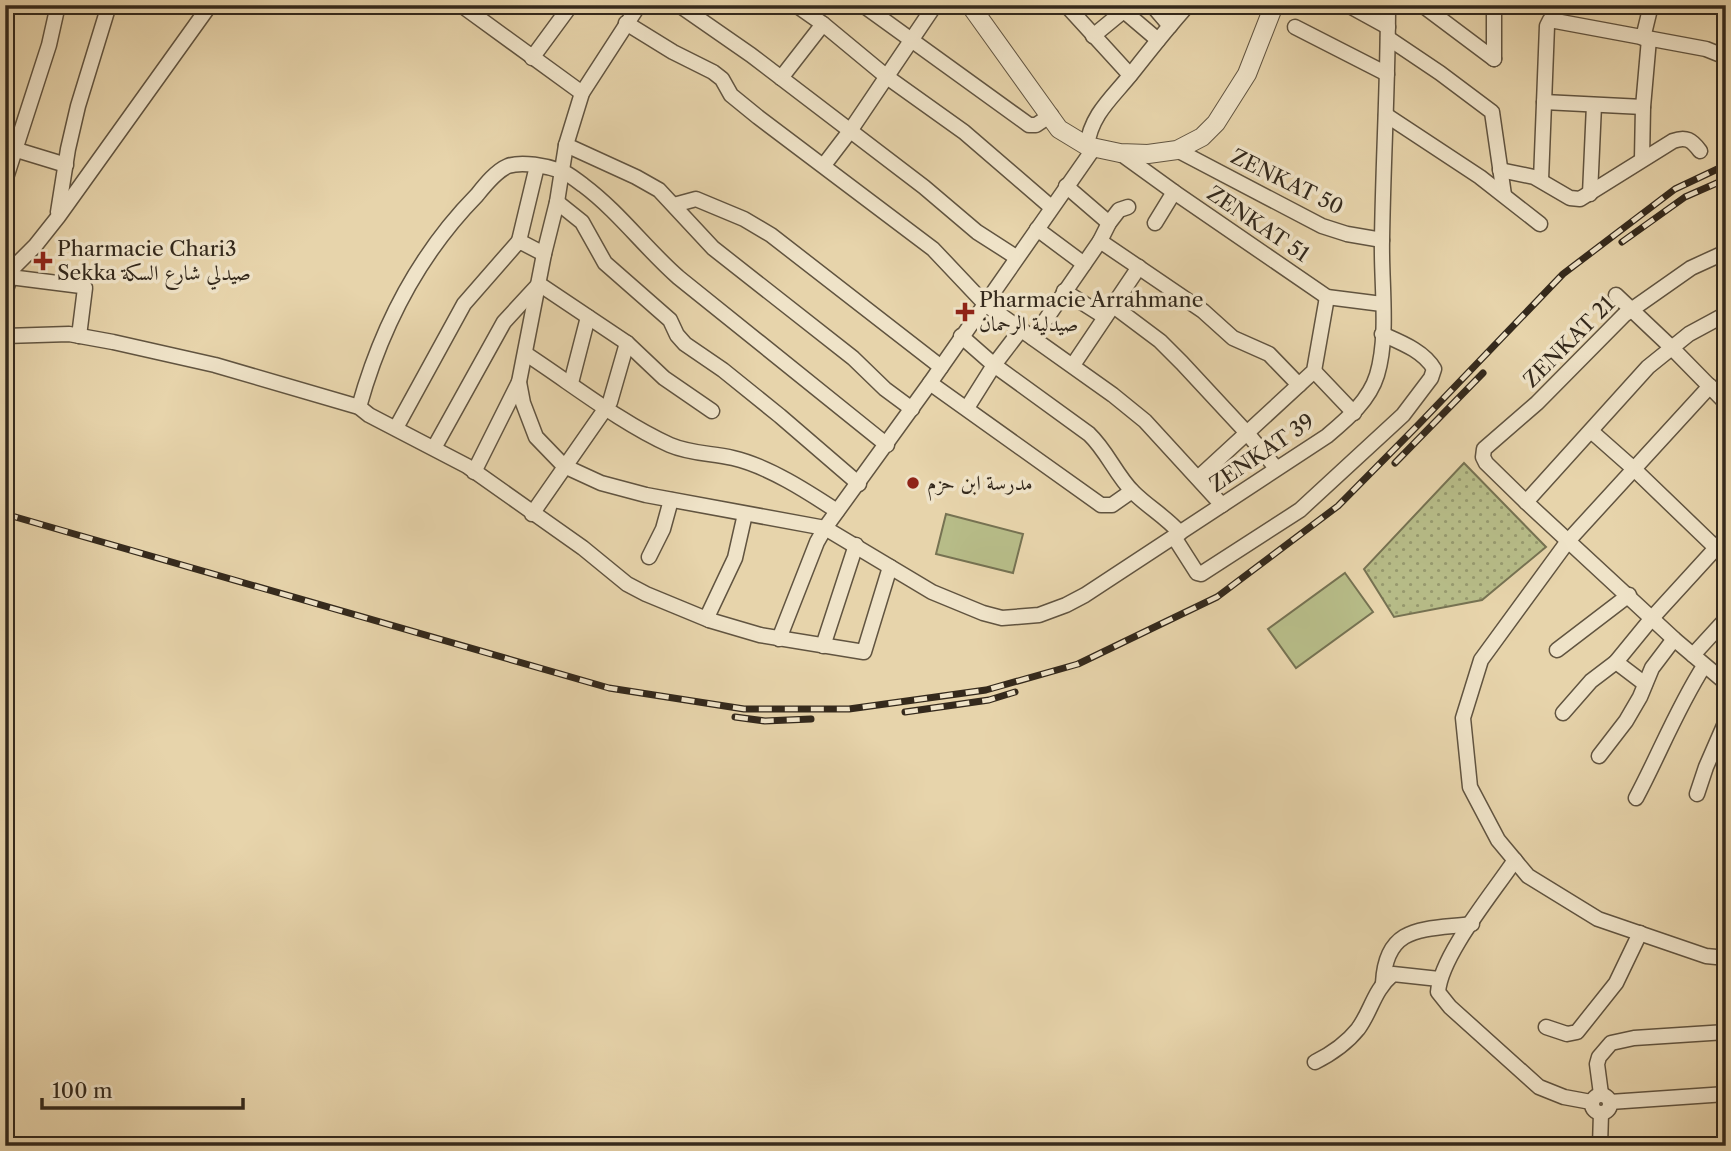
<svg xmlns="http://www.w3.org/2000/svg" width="1731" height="1151" viewBox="0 0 1731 1151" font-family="'Libre Caslon Text',Amiri,serif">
<defs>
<pattern id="green-dots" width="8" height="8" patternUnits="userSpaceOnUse" patternTransform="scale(1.75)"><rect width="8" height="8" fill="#b7bc88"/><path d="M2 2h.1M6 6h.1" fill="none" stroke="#96996e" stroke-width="1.8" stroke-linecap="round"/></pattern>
</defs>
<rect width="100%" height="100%" fill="#e7d4ab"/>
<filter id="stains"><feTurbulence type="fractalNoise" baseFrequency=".00286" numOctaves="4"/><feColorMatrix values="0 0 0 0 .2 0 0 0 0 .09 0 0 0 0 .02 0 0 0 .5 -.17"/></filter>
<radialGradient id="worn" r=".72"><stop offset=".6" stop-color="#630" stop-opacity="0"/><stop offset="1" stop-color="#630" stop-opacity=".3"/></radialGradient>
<path fill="url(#green-dots)" stroke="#767252" stroke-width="2" d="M1464,463L1546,547L1482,600L1394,617L1364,569Z"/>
<g fill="#b7bc88" stroke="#767252" stroke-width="2">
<path d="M946,514L1023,534L1013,573L936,554Z"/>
<path d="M1345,573L1373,612L1296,668L1268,629Z"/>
</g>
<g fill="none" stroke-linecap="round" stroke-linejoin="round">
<defs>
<g id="minor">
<path d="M461,5L582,93"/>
<path d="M639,5L582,93L566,145L557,202L544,254L519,382L523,403L536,437L564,466L601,483L646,495L825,528L932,592L983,613L1002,618L1039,615L1066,605L1085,595L1327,436C1347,419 1369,401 1377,375C1389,335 1381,283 1382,241C1383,162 1388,84 1388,5"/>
<path d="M679,5L751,55L924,187L977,232L1016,257"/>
<path d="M796,5L823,24L887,77L964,132L1051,207"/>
<path d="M863,5L1029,125H1036L1051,115"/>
<path d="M1066,5L1130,75"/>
<path d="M1152,5L1170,26"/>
<path d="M1348,5L1388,27"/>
<path d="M1422,5L1494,59"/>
<path d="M5,23L8,5"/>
<path d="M626,23L673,52L713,72L722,79L731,95L758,117L933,249L985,304L1113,395L1145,421L1222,505"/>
<path d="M1295,27L1387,74"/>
<path d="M1093,36L1121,13L1125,12L1158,40"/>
<path d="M1388,38L1440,73L1492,112L1504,195"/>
<path d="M1643,38L1651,5"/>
<path d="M532,58L571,5"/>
<path d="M1494,59V9"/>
<path d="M781,78L823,24"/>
<path d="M1544,102L1643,107"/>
<path d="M1386,115L1480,177L1540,224"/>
<path d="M566,145L636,177L659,190L713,248L853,358L885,389L912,409"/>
<path d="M1087,146C1091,114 1113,97 1132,73C1150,50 1168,27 1188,5"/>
<path d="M7,147L66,165"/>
<path d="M1177,150L1322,226L1347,234L1382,240"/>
<path d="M1120,153L1174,192L1327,297L1382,304"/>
<path d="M1642,159L1643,107L1649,39"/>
<path d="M824,165L850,131L935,5"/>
<path d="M1500,170L1534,177L1570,198L1580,199L1673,141C1686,136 1692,140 1700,151"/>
<path d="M1541,180L1547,26L1550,20L1706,49L1726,57"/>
<path d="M5,181L49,45L58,5"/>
<path d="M1066,186L1109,223"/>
<path d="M1590,194L1594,105"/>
<path d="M557,202L582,222L605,263L670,320L677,335L685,344L723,370L780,416L859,484"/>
<path d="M674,205L696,199L744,219L771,235L941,367"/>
<path d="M58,212L68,149L78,106L109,5"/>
<path d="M1155,223L1174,192"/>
<path d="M1037,229L1084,264"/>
<path d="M519,241L537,166"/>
<path d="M1100,241L1203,311L1233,338L1269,354L1299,385"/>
<path d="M1726,252L1691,268L1624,315L1537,403L1484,449L1483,457L1486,463L1526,502L1674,639L1726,683"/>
<path d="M10,277L81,286L85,288L79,336"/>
<path d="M1064,291L1105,317"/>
<path d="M5,293L13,268L35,246L58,217L210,5"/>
<path d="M1616,295L1671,347L1726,403"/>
<path d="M1112,305L1160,341L1182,363L1247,433L1276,468"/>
<path d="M5,336L69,334L113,342L215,365L359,407L369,415L467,466L583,548L627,584L646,594L709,620L760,635L864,652L890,567"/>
<path d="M961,336L994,365L1089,434C1107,451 1116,475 1133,492C1148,507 1166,517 1180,533"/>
<path d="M1033,338L1100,241L1109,223L1119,210L1128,207"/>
<path d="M526,354C572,384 621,423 670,445C691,454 712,453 733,458C768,466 808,492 837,511"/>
<path d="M1073,365L1139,267"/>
<path d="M1314,371L1354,413"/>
<path d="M571,383L588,317"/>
<path d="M930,383L1101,505H1112L1132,491"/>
<path d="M1710,386L1568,541L1481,660L1463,718L1470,787L1498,840L1528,876L1598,919L1706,956L1726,958"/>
<path d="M359,407C381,328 419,254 477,195C485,185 496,171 508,166C522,161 547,166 561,171C568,173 576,180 583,185C619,212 645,248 678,277L887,445"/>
<path d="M967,408L994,365L1020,331"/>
<path d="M396,428L464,304L519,241L544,254"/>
<path d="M1591,431L1634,469L1716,548"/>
<path d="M434,448L504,322L539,284L627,343L664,378L712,411"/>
<path d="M474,472L519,382"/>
<path d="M1198,478L1314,371L1327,297"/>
<path d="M1526,502L1648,367L1689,334L1726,314"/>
<path d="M532,514L610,402L627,343"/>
<path d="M1174,537L1197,573L1201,574L1300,510L1403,415L1431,378L1434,369C1424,351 1400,342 1382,334"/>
<path d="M649,557L663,529L671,500"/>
<path d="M709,620V613L735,558L745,514"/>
<path d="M779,639L817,542L825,528L930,383L1094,148"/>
<path d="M823,646L856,545"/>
<path d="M1557,650L1629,595"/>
<path d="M1693,655L1726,619"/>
<path d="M1645,684L1616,662L1652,618L1726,537"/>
<path d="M1563,713L1591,681L1616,662"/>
<path d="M1599,756L1626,721L1640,697L1652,668L1674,639"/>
<path d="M1697,794L1706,767L1726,721"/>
<path d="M1636,798C1659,755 1677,708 1704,666"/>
<path d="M1515,860C1493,893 1441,955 1438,992L1450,1007L1539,1087L1564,1097L1591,1102"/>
<path d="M1383,983C1386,924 1424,930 1472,924"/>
<path d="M1546,1027L1567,1034L1577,1032L1616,983L1640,933"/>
<path d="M1315,1062C1331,1054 1346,1044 1358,1029C1372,1010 1373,991 1393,974L1439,979"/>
<path d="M1601,1094L1597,1064L1599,1057L1611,1043L1634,1038L1726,1032"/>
<circle cx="1601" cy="1104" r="9"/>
<path d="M1610,1102L1726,1094"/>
<path d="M1600,1146L1601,1113"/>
</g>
<path id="tertiary" d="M970,5L1059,129L1087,146L1120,153L1148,154L1177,150L1202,137L1216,123L1247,74L1274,5"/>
</defs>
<use href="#minor" stroke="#615440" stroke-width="17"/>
<use href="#tertiary" stroke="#615440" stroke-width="20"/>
<use href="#minor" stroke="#efe3c8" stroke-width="14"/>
<use href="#tertiary" stroke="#efe3c8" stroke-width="18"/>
<defs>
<g id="rail">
<path d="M1622,242L1685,197L1726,179"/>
<path d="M1395,463L1483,373"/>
<path d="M5,514L609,688L744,709H849L986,690L1078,664L1217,597L1338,506L1419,424L1563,274L1675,189L1726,165"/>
<path d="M905,712L989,700L1015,692"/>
<path d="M735,717L765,721L811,719"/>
</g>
</defs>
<use href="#rail" stroke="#34291c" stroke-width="7"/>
<use href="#rail" stroke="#efe3c8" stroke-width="4.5" stroke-dasharray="13" stroke-linecap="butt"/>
</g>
<g fill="#8f2418" stroke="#efe3c8" stroke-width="2.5">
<path d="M39.5 250.5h7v7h7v7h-7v7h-7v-7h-7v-7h7z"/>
<path d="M961.5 301.5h7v7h7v7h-7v7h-7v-7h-7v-7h7z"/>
<circle cx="913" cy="483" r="7"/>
</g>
<g text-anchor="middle" stroke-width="7" stroke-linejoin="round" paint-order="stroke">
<g font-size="21" fill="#34291c" stroke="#efe3c8">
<text transform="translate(1287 182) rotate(26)" y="7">ZENKAT 50</text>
<text transform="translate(1258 224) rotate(34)" y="7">ZENKAT 51</text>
<text transform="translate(1569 342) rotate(-45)" y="7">ZENKAT 21</text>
<text transform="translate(1262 453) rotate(-34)" y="7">ZENKAT 39</text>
</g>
<g font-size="21" fill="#34291c" stroke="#efe3c8" text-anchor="start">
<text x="57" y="256">Pharmacie Chari3<tspan x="57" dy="24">Sekka صيدلي شارع السكة</tspan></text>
<text x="979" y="307">Pharmacie Arrahmane<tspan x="979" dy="24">صيدلية الرحمان</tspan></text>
<text x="927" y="490">مدرسة ابن حزم</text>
</g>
</g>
<rect width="1731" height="1151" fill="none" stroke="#e7d4ab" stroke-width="28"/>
<rect x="7" y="7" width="1717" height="1137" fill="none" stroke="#34291c" stroke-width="3.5"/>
<rect x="14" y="14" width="1703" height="1123" fill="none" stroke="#34291c" stroke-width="2"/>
<path d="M42 1098v10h201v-10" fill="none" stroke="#34291c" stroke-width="3.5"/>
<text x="52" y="1098" font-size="21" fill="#34291c" stroke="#efe3c8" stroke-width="5" paint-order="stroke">100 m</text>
<rect width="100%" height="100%" filter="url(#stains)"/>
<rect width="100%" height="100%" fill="url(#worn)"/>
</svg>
